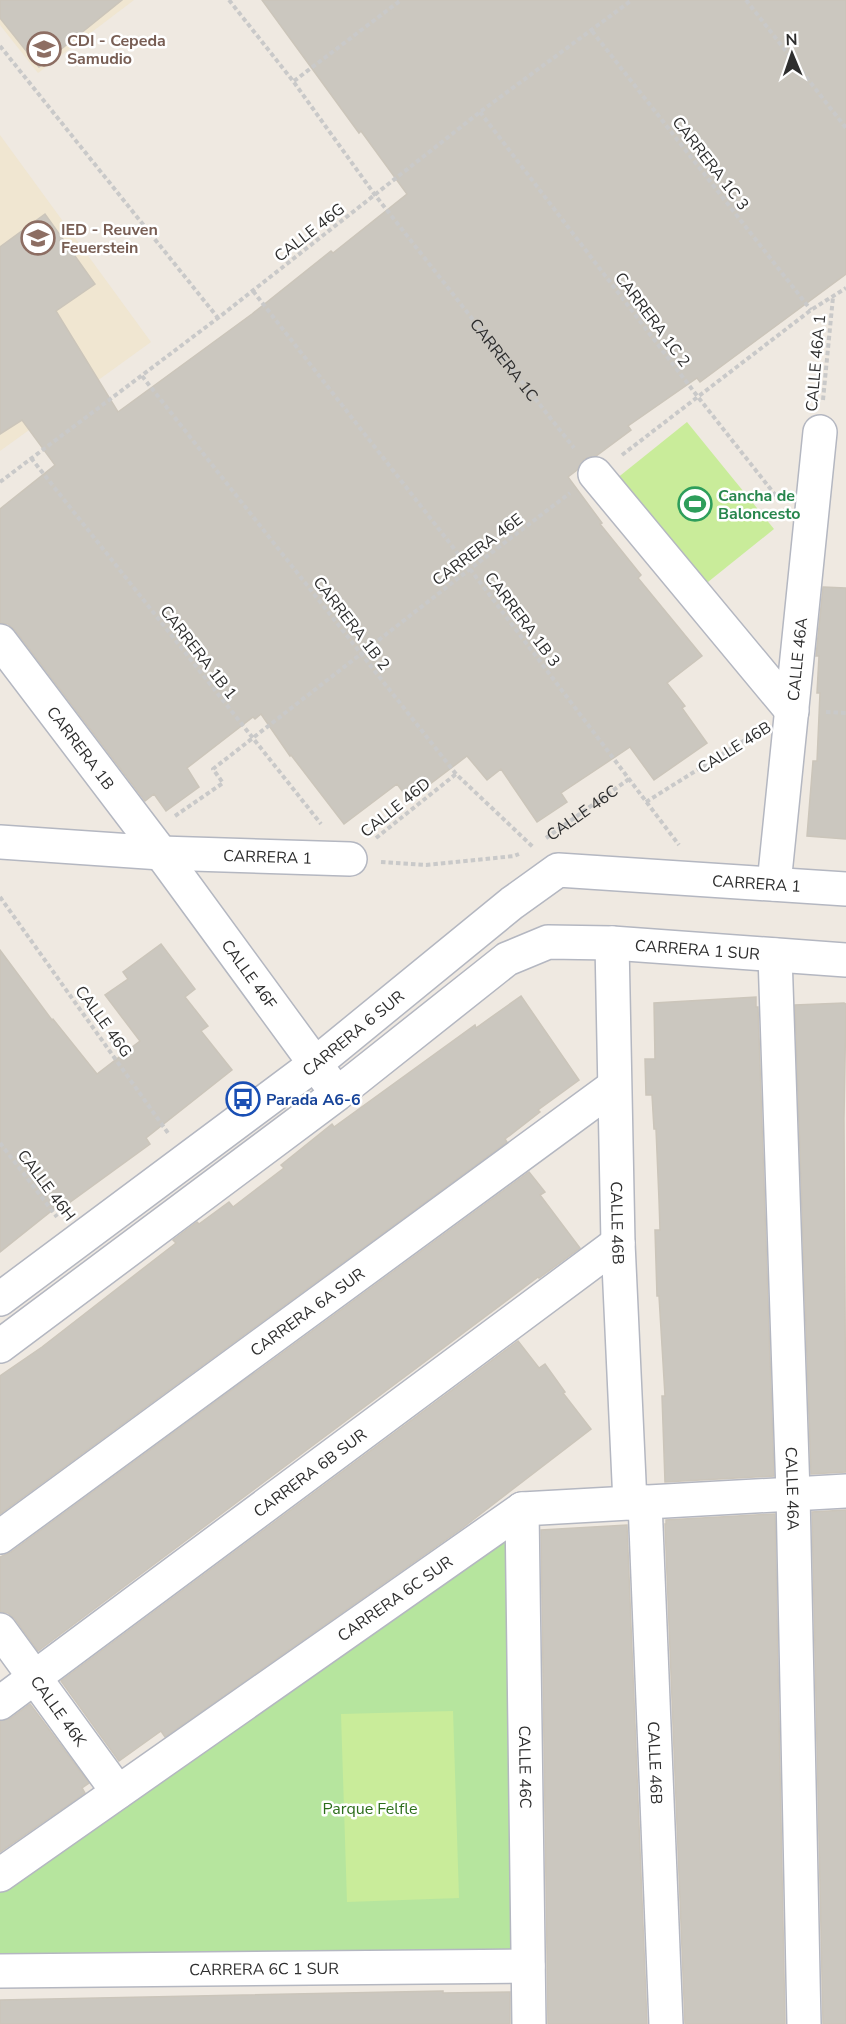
<svg xmlns="http://www.w3.org/2000/svg" width="846" height="2024" viewBox="0 0 846 2024" font-family="'Nunito Sans',sans-serif">
<rect width="100%" height="100%" fill="#efe9e1"/>
<g fill="#f0e6d1">
<path d="M0,0H134L38,73L0,25Z"/>
<path d="M0,135L151,342L0,451Z"/>
</g>
<path fill="#b6e59e" d="M517,1517L525,1956L0,1965V1885Z"/>
<g fill="#c9ec9a">
<path d="M687,422L774,529L703,586L616,479Z"/>
<path d="M453,1711L459,1898L347,1902L341,1714Z"/>
</g>
<g fill="#cbc7bf" stroke="#cbc5ba" stroke-width="1.5">
<path d="M0,0H122L39,67L0,18Z"/>
<path d="M262,0H846V274L700,382L697,378L628,426L631,430L596,456L584,459L577,470L568,477L602,523L600,524L641,575L638,578L702,656L667,683L685,706L682,708L707,743L654,780L630,747L561,793L567,802L537,822L501,769L487,780L467,756L409,800L397,784L344,824L291,755L290,756L261,714L255,719L253,717L187,768L199,787L166,811L154,794L145,801L15,630L8,624L0,623V509L55,465L22,420L0,434V247L45,214L95,284L56,311L118,412L252,314L331,251L333,253L407,194L361,131L359,133Z"/>
<path d="M823,587L846,588V839L807,836L813,761H817L820,693H817L819,656H816Z"/>
<path d="M161,944L195,989L185,997L208,1026L201,1031L232,1070L146,1138L150,1144L66,1205L64,1201L0,1252V950L52,1020L53,1019L97,1074L140,1041L105,995L128,979L123,972Z"/>
<path d="M521,996L579,1080L538,1110L540,1112L505,1139L507,1142L0,1514V1376L42,1347L176,1243L173,1240L197,1222L199,1224L229,1202L233,1207L284,1168L281,1165L332,1124L334,1127L475,1025L476,1028Z"/>
<path d="M756,997V1007H758L774,1476L665,1482L662,1396H665L659,1296H657L655,1230H660L659,1200L656,1129H654L652,1095H646L645,1059H655L654,1003Z"/>
<path d="M844,1003L846,1004L844,1119L846,1472L811,1474L795,1005Z"/>
<path d="M529,1172L545,1192L540,1195L580,1248L539,1278L538,1277L38,1651L15,1619L8,1613L0,1612V1557L11,1552Z"/>
<path d="M518,1341L539,1368L545,1364L565,1392L563,1393L591,1429L461,1529L165,1737L161,1731L119,1761L61,1681Z"/>
<path d="M846,1510V2024H823L812,1512Z"/>
<path d="M775,1514L785,2024H685L665,1524H666V1520Z"/>
<path d="M627,1525L647,2024H548L541,1530Z"/>
<path d="M30,1704L89,1783L82,1788L85,1793L0,1852V1721L11,1718Z"/>
<path d="M443,1991V1993L510,1992V2024H0V2000Z"/>
</g>
<g fill="none" stroke-linecap="round" stroke-linejoin="round">
<defs>
<g id="minor">
<path d="M595,474L792,711"/>
<path id="s3" d="M0,641L161,853L327,1080"/>
<path id="s4" d="M0,842L161,853L350,859"/>
<path id="s5" d="M774,884L820,432"/>
<path id="s6" d="M612,943L618,1243L630,1503"/>
<path id="s7" d="M775,955L793,1493L804,2024"/>
<path id="s8" d="M0,1299L315,1064L512,903L558,870L846,889"/>
<path id="s9" d="M0,1346L337,1094L507,959L548,942L612,943L846,960"/>
<path id="s10" d="M645,1502L666,2024"/>
<path id="s11" d="M522,1509L529,2024"/>
<path id="s12" d="M0,1537L613,1087"/>
<path id="s13" d="M0,1630L118,1792"/>
<path id="s14" d="M0,1703L618,1243"/>
<path id="s15" d="M0,1875L522,1509L846,1491"/>
<path id="s16" d="M0,1971L528,1966"/>
</g>
</defs>
<use href="#minor" stroke="#b4b7c1" stroke-width="36"/>
<g stroke="#c9c9c9" stroke-width="4" stroke-dasharray="4.5 3" stroke-linecap="butt">
<path id="s1" d="M229,0L293,81L375,195L574,448"/>
<path d="M746,0L846,128"/>
<path d="M592,31L811,310"/>
<path d="M0,46L218,318"/>
<path d="M294,81L401,0"/>
<path d="M480,112L698,397L780,501"/>
<path d="M253,291L470,569L679,845"/>
<path d="M142,376L456,774L533,847"/>
<path d="M823,400L833,297"/>
<path d="M622,455L811,310L846,288"/>
<path d="M31,458L321,824"/>
<path d="M0,482L218,318L480,112L632,0"/>
<path d="M826,712L846,713"/>
<path d="M646,802L756,733"/>
<path d="M175,816L223,783L213,769L470,569L570,493"/>
<path d="M376,838L456,774"/>
<path id="s2" d="M546,838L629,779"/>
<path d="M381,862L426,865L514,856L519,854"/>
<path d="M0,897L168,1133"/>
<path d="M0,1143L57,1217"/>
</g>
<use href="#minor" stroke="#fff" stroke-width="33"/>
</g>
<defs>
<symbol id="school-ring" viewBox="-11 -11 22 22"><circle r="9.5" fill="#fff" stroke="#8d6e63" stroke-width="1.5"/><path d="M0-5L7-2L0 1L-7-2ZM-4 1L0 2.5L4 1V4Q0 6-4 4Z" fill="#8d6e63"/></symbol>
<symbol id="stadium-ring" viewBox="-11 -11 22 22"><circle r="9.5" fill="#fff" stroke="#2e9e5b" stroke-width="1.5"/><path d="M0-5a6.5 5 0 1 0 0 10a6.5 5 0 1 0 0-10ZM-3.5-1.8h7v3.6h-7Z" fill="#2e9e5b"/></symbol>
<symbol id="bus-ring" viewBox="-11 -11 22 22"><circle r="9.5" fill="#fff" stroke="#1a4fb4" stroke-width="1.5"/><path d="M-5-6H5V4H4V6H2V4H-2V6H-4V4H-5ZM-3.5-4V0h7V-4ZM-3.5 1.2v1.5H-2V1.2ZM2 1.2v1.5H3.5V1.2Z" fill="#1a4fb4"/></symbol>
</defs>
<g fill-rule="evenodd">
<use href="#school-ring" x="25" y="30" width="38" height="38"/>
<use href="#school-ring" x="19" y="219" width="38" height="38"/>
<use href="#stadium-ring" x="676" y="485" width="38" height="38"/>
<use href="#bus-ring" x="224" y="1080" width="38" height="38"/>
</g>
<g text-anchor="middle" stroke-width="5" stroke-linejoin="round" paint-order="stroke">
<g font-size="16" font-weight="bold" fill="#785e54" stroke="#fff" text-anchor="start">
<text x="67" y="46">CDI - Cepeda<tspan x="67" dy="18">Samudio</tspan></text>
<text x="61" y="235">IED - Reuven<tspan x="61" dy="18">Feuerstein</tspan></text>
</g>
<g font-size="16" fill="#2e2e2e" stroke="#fff">
<text transform="translate(711 163) rotate(52)" y="6">CARRERA 1C 3</text>
<text transform="translate(309 232) rotate(-38)" y="6">CALLE 46G</text>
<text transform="translate(653 319) rotate(53)" y="6">CARRERA 1C 2</text>
<text dy="6" stroke="none"><textPath href="#s1" startOffset="453">CARRERA 1C</textPath></text>
<text transform="translate(815 363) rotate(-85)" y="6">CALLE 46A 1</text>
<text transform="translate(477 549) rotate(-37)" y="6">CARRERA 46E</text>
<text transform="translate(523 619) rotate(53)" y="6">CARRERA 1B 3</text>
<text transform="translate(352 623) rotate(52)" y="6">CARRERA 1B 2</text>
<text transform="translate(199 652) rotate(52)" y="6">CARRERA 1B 1</text>
<text dy="6" stroke="none"><textPath href="#s5" startOffset="226">CALLE 46A</textPath></text>
<text dy="6" stroke="none"><textPath href="#s3" startOffset="134">CARRERA 1B</textPath></text>
<text transform="translate(734 747) rotate(-32)" y="6">CALLE 46B</text>
<text transform="translate(395 807) rotate(-39)" y="6">CALLE 46D</text>
<text dy="6" stroke="none"><textPath href="#s2" startOffset="44">CALLE 46C</textPath></text>
<text dy="6" stroke="none"><textPath href="#s4" startOffset="268">CARRERA 1</textPath></text>
<text dy="6" stroke="none"><textPath href="#s8" startOffset="903">CARRERA 1</textPath></text>
<text dy="6" stroke="none"><textPath href="#s9" startOffset="832">CARRERA 1 SUR</textPath></text>
<text dy="6" stroke="none"><textPath href="#s3" startOffset="416">CALLE 46F</textPath></text>
<text transform="translate(104 1021) rotate(54)" y="6">CALLE 46G</text>
<text dy="6" stroke="none"><textPath href="#s8" startOffset="442">CARRERA 6 SUR</textPath></text>
<text transform="translate(47 1185) rotate(53)" y="6">CALLE 46H</text>
<text dy="6" stroke="none"><textPath href="#s6" startOffset="280">CALLE 46B</textPath></text>
<text dy="6" stroke="none"><textPath href="#s12" startOffset="381">CARRERA 6A SUR</textPath></text>
<text dy="6" stroke="none"><textPath href="#s14" startOffset="386">CARRERA 6B SUR</textPath></text>
<text dy="6" stroke="none"><textPath href="#s7" startOffset="534">CALLE 46A</textPath></text>
<text dy="6" stroke="none"><textPath href="#s15" startOffset="482">CARRERA 6C SUR</textPath></text>
<text dy="6" stroke="none"><textPath href="#s13" startOffset="100">CALLE 46K</textPath></text>
<text dy="6" stroke="none"><textPath href="#s10" startOffset="261">CALLE 46B</textPath></text>
<text dy="6" stroke="none"><textPath href="#s11" startOffset="258">CALLE 46C</textPath></text>
<text dy="6" stroke="none"><textPath href="#s16" startOffset="264">CARRERA 6C 1 SUR</textPath></text>
</g>
<g font-size="16" font-weight="bold" fill="#27864d" stroke="#fff" text-anchor="start">
<text x="718" y="501">Cancha de<tspan x="718" dy="18">Baloncesto</tspan></text>
</g>
<g font-size="16" font-weight="bold" fill="#164399" stroke="#fff" text-anchor="start">
<text x="266" y="1105">Parada A6-6</text>
</g>
<g font-size="16" fill="#2c6e1b" stroke="#fff">
<text x="370" y="1814">Parque Felfle</text>
</g>
</g>
<g transform="translate(792 54) rotate(358)" stroke="#ffffff" stroke-width="4.5" paint-order="stroke">
<path d="M0-4.5L10 22L0 15L-10 22Z" fill="#2e2e2e"/>
<text y="-9" font-size="16" font-weight="bold" text-anchor="middle" fill="#2e2e2e">N</text>
</g>
</svg>
